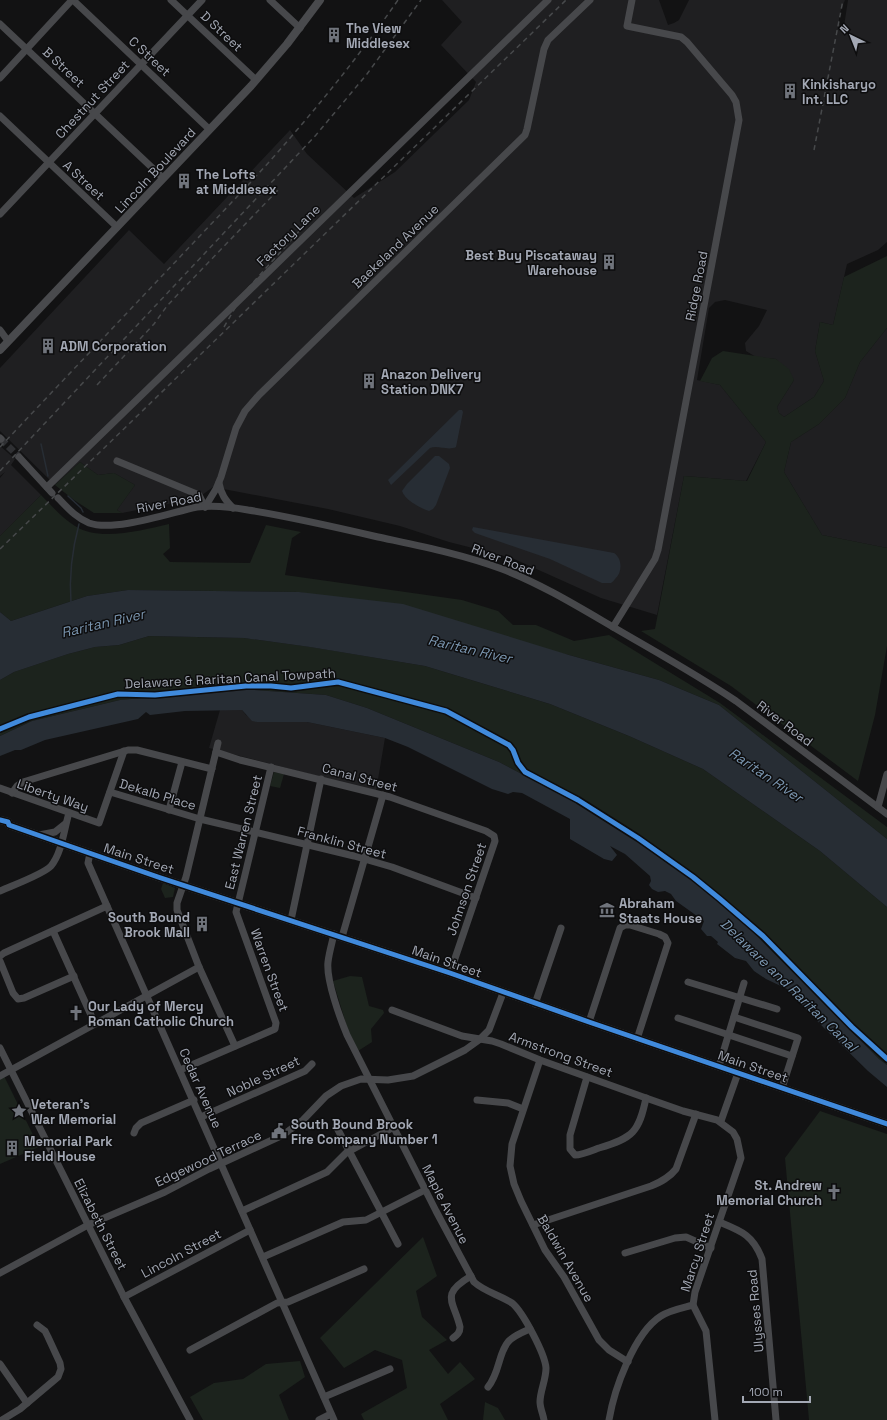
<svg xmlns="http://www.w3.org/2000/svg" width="887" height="1420" viewBox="0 0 887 1420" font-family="'Space Grotesk',sans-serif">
<rect width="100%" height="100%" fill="#121213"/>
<g fill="#1f1f21">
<path d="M442,0H659L668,25L674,23L679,20L689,0H845L839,15V24L844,26L848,0H887V242L878,250L847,264L833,325L820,322L815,351L824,381L814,397L784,417L779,413L777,407L794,380L776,359L756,357L746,351L745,343L759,326L767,310L725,300L715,302L709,308L697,380L720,385L766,442L746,481L684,476L657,615L601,598L512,558L449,542L400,526L328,509L213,487L198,498L122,513L117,510L135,485L114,473L98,475L80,462L55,485L0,431V368L129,230L164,264L290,130L307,154L354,198L395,172L469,100L476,82L441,45L462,22Z"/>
<path d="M887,328V548L822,535L784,472L791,442L819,424L845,398L860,362Z"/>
<path d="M0,446L15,459L11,465L41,495L0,536V478L5,472L0,476Z"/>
<path d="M220,710H242L246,715L257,722H307L385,738L376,791L209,748Z"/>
</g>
<g fill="#1c231d">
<path d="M887,256V328L860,362L845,398L819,424L791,442L784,472L822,535L887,548V646L875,715L858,781L731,686L641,631L655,629L684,476L747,481L766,442L720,385L700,381L712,358L723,351L776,359L789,369L794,380L777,407L779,413L784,417L814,397L824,381L815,351L820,322L833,325L844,277Z"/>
<path d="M80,462L98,475L114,473L135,485L117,510L122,513H94L74,500L55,485Z"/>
<path d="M41,495C52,506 62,518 75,526C99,542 143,530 169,524L170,548L163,554L170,562L250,563L266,525L301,532L292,538L285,575L462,600L498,611L513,625H536L574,641L609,635L720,703L887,827V839L719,705L659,680L569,655L299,592L128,590L87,596L11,621L0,612V536Z"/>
<path d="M149,636L244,638L311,647L425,666L550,704L629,736L703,769L820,851L887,907V1065L879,1059L739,918L706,890L642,843L586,808L499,762L367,708L326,695L241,689L120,700L32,721L0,736V680L14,672L68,654L95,647L119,645Z"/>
<path d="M274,772L284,774L280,788L270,786Z"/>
<path d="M163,883L175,888L173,897L165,898L161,889Z"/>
<path d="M350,976L362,977L369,1006L383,1010L384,1013L371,1029L372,1042L358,1051L348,1030L333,981Z"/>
<path d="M3,1074L39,1147L0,1164V1075Z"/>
<path d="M820,1111L887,1134V1420H809L785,1158Z"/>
<path d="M423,1237L437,1276L416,1291L422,1317L447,1340L429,1350L448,1374L460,1362L475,1379L440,1404L448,1420H364L361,1414L407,1388L402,1360L375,1350L344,1368L320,1338Z"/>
<path d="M300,1361L305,1377L279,1395L289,1420H203L190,1397L214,1383L243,1379L266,1364Z"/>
<path d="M485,1402L498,1408L505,1420H483Z"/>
</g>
<g fill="#272d34">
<path d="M459,410H462L463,412L456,447C448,451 438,445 430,448L391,485L388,480Z"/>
<path d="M435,456H439L449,464L450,468L436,505L433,509L429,511C420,508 405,500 402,491L407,484Z"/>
<path d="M473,527L614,553C622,558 623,572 615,579C614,581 612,582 611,583H602L550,559L475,533L472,530Z"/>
<path d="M128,590L299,592L403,604L569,655L659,680L719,705L887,839V907L820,851L703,769L629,736L550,704L425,666L310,647L244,638L149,636L119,645L95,647L68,654L14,672L0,680V612L11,621L87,596Z"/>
<path d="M241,689L326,695L367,708L499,762L586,808L642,843L674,866L706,890L739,918L879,1059L887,1065V1087L868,1071L824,1028L787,989L766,979L754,971L746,961L735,958L717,944L718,942L711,936H707L701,929L704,921L676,901L671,894L665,891L658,892L652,889L649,885L651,881L650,876L625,854L610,846L617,855L612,861L604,859L570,839V819L522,793L513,792L508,794L492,789L408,747L385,738L307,722H257L252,721L242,710L185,711L150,715L146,712L138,719L45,740L21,750H15L0,756V736L32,721L120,700Z"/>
</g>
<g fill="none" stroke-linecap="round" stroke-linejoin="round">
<g stroke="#272d34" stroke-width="1.5">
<path d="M41,444L48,476"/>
<path d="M68,496L81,508L83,512"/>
<path d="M71,603C69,577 72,550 79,524"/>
</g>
<path stroke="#2f3033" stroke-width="7" stroke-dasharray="7 3.5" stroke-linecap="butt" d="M1,439L19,457"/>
<g stroke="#47484b" stroke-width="7">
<path d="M73,0L209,129"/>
<path d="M171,0L256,80"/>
<path d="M270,0L300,28"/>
<path d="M0,24L163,178"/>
<path d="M0,78L72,0"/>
<path d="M0,116L117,227"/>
<path d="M0,214L202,0"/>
<path d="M0,330L8,341"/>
<path d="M0,438L1,439"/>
<path d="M19,457L52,493"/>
<path d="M117,461L199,495L205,507"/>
<path d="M219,483C221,494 225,500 233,508"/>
<path d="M47,487L548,0"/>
<path d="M58,498C67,507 76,518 89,523C115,532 169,513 197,507C213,505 232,507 248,510C292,517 335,527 378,537C420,546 462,554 502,569C541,584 577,606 613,627C654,651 696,674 736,701L887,814"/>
<path d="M205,507L216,489L221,477L236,428L245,411L259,395L525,135L527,129L544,49L548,40L590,0"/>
<path d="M613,627L655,559L658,550L739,120L736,102L732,95L687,42L681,37L627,26L632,0"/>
<path d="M218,743L186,877L177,903V910L199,967L235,1046"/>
<path d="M216,752L240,760L390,797L486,831L494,836L495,841L450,973"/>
<path d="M0,788L99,823L124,751"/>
<path d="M110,792L200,819L354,856L392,867L476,898"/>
<path d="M12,793L17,786L23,782L128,750H137L212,769"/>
<path d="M878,807L887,774"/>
<path d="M169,810L182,762"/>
<path d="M39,835L55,832L65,824"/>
<path d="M90,853L88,863L334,1420"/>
<path d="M0,891C11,886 44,874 51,866C62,853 64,829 69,813"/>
<path d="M291,920L321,779"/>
<path d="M53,931L95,1024"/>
<path d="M334,934C332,943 329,953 328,962C326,980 340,1018 347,1035L436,1211L474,1282C485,1292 500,1295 512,1303C523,1312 545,1354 546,1368C546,1380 540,1391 540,1402C540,1408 543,1414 544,1420"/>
<path d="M342,937L383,795"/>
<path d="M0,956L4,953L107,906"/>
<path d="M0,961L13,993L18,999L24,998L74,976"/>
<path d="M688,982L777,1009"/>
<path d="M535,1004L561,928"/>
<path d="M392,1010L462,1036L492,1041L501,1044L540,1060L646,1098L683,1111L717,1120L733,1132L737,1139L741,1158L695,1292L693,1305C682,1308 670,1310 661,1316C634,1333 614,1390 609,1420"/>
<path d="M734,1017L798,1038L782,1088"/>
<path d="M678,1018L792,1056"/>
<path d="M589,1022L620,928L625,925H630L659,934L665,937L668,943L637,1039"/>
<path d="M0,1048L124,1297L190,1420"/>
<path d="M540,1060L512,1144L510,1166L514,1184L521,1201L545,1250L564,1277L599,1340L609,1350L628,1362"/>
<path d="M719,1066L744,983"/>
<path d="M180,1070L275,1029L276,1023L236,912L271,767"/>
<path d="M0,1076L199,967"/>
<path d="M587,1077L570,1135V1149L575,1155C582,1155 591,1151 599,1148C633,1138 639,1132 646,1098"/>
<path d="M477,1100L508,1103L523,1109"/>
<path d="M201,1117L305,1071L312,1064"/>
<path d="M721,1121L738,1073"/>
<path d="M336,1126L398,1244"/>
<path d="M134,1133L136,1128L141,1123L194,1100"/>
<path d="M242,1211L327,1172L346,1153L394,1127"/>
<path d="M719,1222C741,1231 753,1235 762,1259L776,1420"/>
<path d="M533,1225L651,1186C661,1182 669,1178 676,1169L696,1114"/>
<path d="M625,1253L675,1238L686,1237L711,1248"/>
<path d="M263,1257L343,1222L366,1220L425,1190"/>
<path d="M0,1273L88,1225L165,1192L209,1169L283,1135L303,1120L326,1096L341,1086L361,1079L388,1080L413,1076L465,1050L479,1040L489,1030L503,993"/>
<path d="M124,1297L250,1230"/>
<path d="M693,1305L706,1331L715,1420"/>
<path d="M453,1338C457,1335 460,1333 460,1327C454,1301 439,1295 471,1276"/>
<path d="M190,1350L277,1303L288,1302L364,1269"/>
<path d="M0,1364L27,1403"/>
<path d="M488,1387C500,1372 498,1354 508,1342C513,1336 523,1332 530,1329"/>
<path d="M324,1397L390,1369"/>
<path d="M2,1420L20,1409L58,1377L61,1369L60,1363L48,1337L45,1331L37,1325"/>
<path d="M319,1420L331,1414"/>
</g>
<g stroke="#494a4d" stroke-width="8">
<path d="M0,350L251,86L287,44L320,0"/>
<path d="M0,820L8,822L9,825L158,877L450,973L589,1022L887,1124"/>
</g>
<g stroke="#47494b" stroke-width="1.5" stroke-dasharray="5 4" stroke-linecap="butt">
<path d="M814,150L843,0"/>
<path d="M224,327L241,298L249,287L302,228"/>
<path d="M97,385L154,324L167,306L180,292L278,190"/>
<path d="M0,447L250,183C303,125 353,65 398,0"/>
<path d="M0,471L316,135L367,74L421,0"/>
<path d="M0,549L566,0"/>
</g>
<defs>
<g id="cycleway">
<path d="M0,729L29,717L118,694L155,695L246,686H271L291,688L338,682L446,711L509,745L513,750L518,763L525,772L578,800L638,838L693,877L720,899L763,936L852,1027L887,1059"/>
<path d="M0,820L8,822L9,825L158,877L450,973L589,1022L887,1124"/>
</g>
</defs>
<use href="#cycleway" stroke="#0d0d0e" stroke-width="8"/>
<use href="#cycleway" stroke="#408adc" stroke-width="5"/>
</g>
<defs>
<symbol id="building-bare" viewBox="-9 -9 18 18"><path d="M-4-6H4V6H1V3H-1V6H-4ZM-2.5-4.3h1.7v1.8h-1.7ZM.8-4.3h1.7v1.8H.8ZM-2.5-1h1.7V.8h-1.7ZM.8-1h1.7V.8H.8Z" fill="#70747c" stroke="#0d0d0e" stroke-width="2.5" paint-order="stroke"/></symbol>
<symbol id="museum-bare" viewBox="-9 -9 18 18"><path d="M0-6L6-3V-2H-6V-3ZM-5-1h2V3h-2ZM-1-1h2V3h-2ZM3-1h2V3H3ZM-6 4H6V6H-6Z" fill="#70747c" stroke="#0d0d0e" stroke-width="2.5" paint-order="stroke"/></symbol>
<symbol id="church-bare" viewBox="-9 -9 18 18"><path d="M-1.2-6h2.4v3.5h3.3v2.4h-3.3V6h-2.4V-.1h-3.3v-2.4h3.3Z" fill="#70747c" stroke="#0d0d0e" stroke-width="2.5" paint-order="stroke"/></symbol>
<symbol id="sight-bare" viewBox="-9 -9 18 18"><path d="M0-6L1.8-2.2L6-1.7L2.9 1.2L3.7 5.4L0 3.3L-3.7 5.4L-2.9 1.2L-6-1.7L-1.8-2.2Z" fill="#70747c" stroke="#0d0d0e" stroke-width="2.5" paint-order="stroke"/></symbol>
<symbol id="civic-bare" viewBox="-9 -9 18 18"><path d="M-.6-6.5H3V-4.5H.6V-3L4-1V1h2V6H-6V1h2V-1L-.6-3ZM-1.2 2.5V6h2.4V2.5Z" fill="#70747c" stroke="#0d0d0e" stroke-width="2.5" paint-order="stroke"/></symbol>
</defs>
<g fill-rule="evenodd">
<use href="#building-bare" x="323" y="24" width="22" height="22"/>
<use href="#building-bare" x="779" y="80" width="22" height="22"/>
<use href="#building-bare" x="173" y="170" width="22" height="22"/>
<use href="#building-bare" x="598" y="251" width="22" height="22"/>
<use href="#building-bare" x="37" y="335" width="22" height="22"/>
<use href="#building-bare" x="358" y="370" width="22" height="22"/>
<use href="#museum-bare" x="596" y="899" width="22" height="22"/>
<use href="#building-bare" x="191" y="913" width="22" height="22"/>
<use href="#church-bare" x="65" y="1002" width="22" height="22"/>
<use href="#sight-bare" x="8" y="1100" width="22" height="22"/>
<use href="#civic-bare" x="268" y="1120" width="22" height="22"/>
<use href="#building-bare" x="1" y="1137" width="22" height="22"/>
<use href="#church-bare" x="823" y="1181" width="22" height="22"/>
</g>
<g text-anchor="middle" stroke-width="3" stroke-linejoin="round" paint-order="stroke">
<g font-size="13" font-weight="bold" fill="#a3a8b4" stroke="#0d0d0e" text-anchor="start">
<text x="346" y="33">The View<tspan x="346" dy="15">Middlesex</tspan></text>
<text x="802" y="89">Kinkisharyo<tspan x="802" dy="15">Int. LLC</tspan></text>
<text x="196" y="179">The Lofts<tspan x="196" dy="15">at Middlesex</tspan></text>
<text x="597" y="260" text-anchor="end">Best Buy Piscataway<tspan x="597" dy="15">Warehouse</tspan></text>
<text x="60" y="351">ADM Corporation</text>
<text x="381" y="379">Anazon Delivery<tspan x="381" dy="15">Station DNK7</tspan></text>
<text x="619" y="908">Abraham<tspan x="619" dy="15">Staats House</tspan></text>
<text x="190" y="922" text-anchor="end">South Bound<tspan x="190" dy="15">Brook Mall</tspan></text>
<text x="88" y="1011">Our Lady of Mercy<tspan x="88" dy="15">Roman Catholic Church</tspan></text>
<text x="31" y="1109">Veteran's<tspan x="31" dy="15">War Memorial</tspan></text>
<text x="291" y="1129">South Bound Brook<tspan x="291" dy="15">Fire Company Number 1</tspan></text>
<text x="24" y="1146">Memorial Park<tspan x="24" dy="15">Field House</tspan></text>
<text x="822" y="1190" text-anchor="end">St. Andrew<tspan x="822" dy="15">Memorial Church</tspan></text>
</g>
<g font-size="13" fill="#a3a8b4" stroke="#0d0d0e">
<text transform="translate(222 31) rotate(43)" y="5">D Street</text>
<text transform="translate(150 56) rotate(43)" y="5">C Street</text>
<text transform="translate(64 67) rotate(43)" y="5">B Street</text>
<text transform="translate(92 99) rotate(-47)" y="5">Chestnut Street</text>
<text transform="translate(155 170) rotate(-47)" y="5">Lincoln Boulevard</text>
<text transform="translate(84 180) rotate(43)" y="5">A Street</text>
<text transform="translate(288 235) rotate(-44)" y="5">Factory Lane</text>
<text transform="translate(395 246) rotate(-44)" y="5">Baekeland Avenue</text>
<text transform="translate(696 286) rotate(-79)" y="5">Ridge Road</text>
<text transform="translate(169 502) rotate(-11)" y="5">River Road</text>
<text transform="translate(503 559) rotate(21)" y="5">River Road</text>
<text transform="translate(230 678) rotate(-3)" y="5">Delaware &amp; Raritan Canal Towpath</text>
<text transform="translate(785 723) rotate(37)" y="5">River Road</text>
<text transform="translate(360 777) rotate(15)" y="5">Canal Street</text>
<text transform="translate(158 794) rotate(17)" y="5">Dekalb Place</text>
<text transform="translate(53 795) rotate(19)" y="5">Liberty Way</text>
<text transform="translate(243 832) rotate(-76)" y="5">East Warren Street</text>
<text transform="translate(342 842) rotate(15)" y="5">Franklin Street</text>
<text transform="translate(139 858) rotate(18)" y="5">Main Street</text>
<text transform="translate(466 889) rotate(-71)" y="5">Johnson Street</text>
<text transform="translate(447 961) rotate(19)" y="5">Main Street</text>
<text transform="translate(270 970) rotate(70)" y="5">Warren Street</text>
<text transform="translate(561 1054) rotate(20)" y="5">Armstrong Street</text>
<text transform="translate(753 1066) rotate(19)" y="5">Main Street</text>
<text transform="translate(263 1076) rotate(-25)" y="5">Noble Street</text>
<text transform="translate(201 1088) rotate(66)" y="5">Cedar Avenue</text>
<text transform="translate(208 1158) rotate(-25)" y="5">Edgewood Terrace</text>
<text transform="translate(446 1204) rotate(63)" y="5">Maple Avenue</text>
<text transform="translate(101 1224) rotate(63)" y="5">Elizabeth Street</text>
<text transform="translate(697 1252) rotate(-72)" y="5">Marcy Street</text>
<text transform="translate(181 1253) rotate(-28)" y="5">Lincoln Street</text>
<text transform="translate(566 1258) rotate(60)" y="5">Baldwin Avenue</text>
<text transform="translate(755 1311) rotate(-95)" y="5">Ulysses Road</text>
</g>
<g font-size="14" font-style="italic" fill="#7a95af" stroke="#0d0d0e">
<text transform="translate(103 623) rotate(-13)" y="5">Raritan River</text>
<text transform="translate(470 649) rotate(13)" y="5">Raritan River</text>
<text transform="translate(766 775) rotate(34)" y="5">Raritan River</text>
<text transform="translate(789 985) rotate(44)" y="5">Delaware and Raritan Canal</text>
</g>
</g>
<g transform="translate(851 36) rotate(317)" stroke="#0d0d0e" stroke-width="3" paint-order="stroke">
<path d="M0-3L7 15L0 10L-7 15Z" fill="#a3a8b4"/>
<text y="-6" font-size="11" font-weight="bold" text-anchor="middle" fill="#a3a8b4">N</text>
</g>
<path d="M743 1396v6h67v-6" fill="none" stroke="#a3a8b4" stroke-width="2"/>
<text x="749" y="1396" font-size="12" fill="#a3a8b4" stroke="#0d0d0e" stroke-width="3" paint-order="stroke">100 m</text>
</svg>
